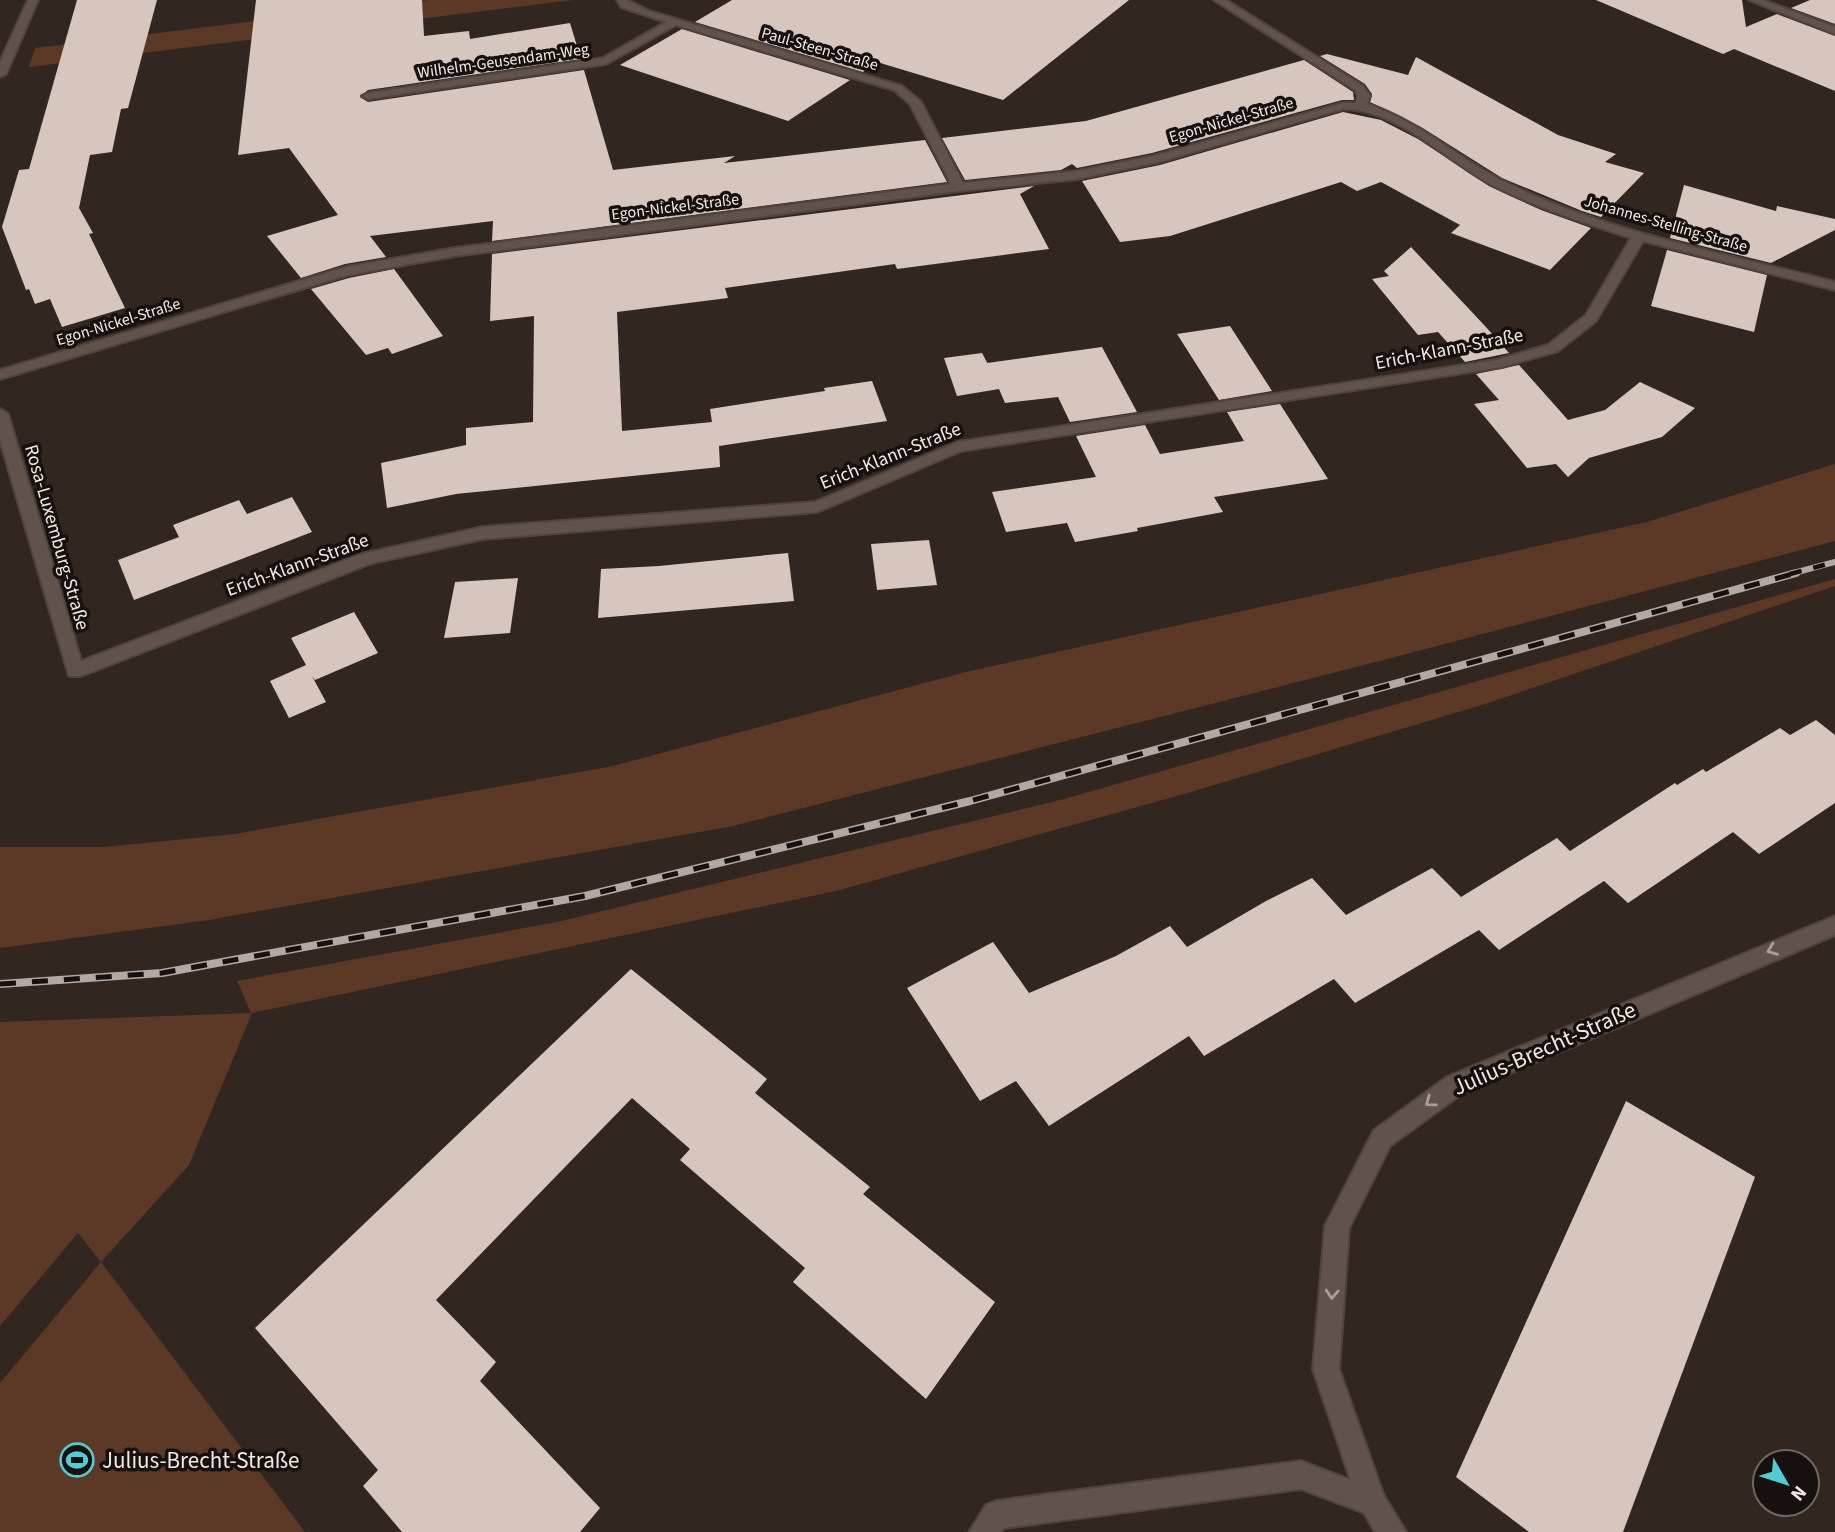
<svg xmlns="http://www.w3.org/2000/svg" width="1835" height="1532" viewBox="0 0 1835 1532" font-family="'Source Sans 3',sans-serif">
<rect width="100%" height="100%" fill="#322620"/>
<g fill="#5c3926">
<path d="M429,0H573L29,67L35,48Z"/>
<path d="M1835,464V541L1395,657L733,826L209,920L0,948V847H104L235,834L613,766L966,672L1647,522Z"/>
<path d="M1835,579V586L1485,704L1184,794L836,891L252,1013L189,1165L101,1262L305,1532H0V1383L101,1262L78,1233L0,1326V1022L251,1013L237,981L557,922L1064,799Z"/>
</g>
<g fill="#d7c6be">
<path d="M77,0H157L128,108L121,109L112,152L90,155L79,208L93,233L89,234L125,308L62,327L50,299L35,304L29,289L26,290L2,227L19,170L29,169Z"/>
<path d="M256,0H422L424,36L469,31L470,39L570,23L581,59L368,90L360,97L368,102L584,70L613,170L735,156L724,163L925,140L947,182L492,241L493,221L370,236L386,257L345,264L301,278L267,236L338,215L289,148L238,155Z"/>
<path d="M732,0H1129L1003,100L877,62L863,72L695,22Z"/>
<path d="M1596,0H1742L1746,27L1777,14L1835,36V91L1734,49L1723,54Z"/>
<path d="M1810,0H1835V24L1791,8Z"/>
<path d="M682,29L850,80L788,121L620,65Z"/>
<path d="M1327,54L1408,75L1416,57L1558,135L1616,154L1605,162L1644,173L1601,217L1582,211L1502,178L1421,127L1370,102L1372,94L1365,84L1320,56Z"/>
<path d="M1304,60L1353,92L1354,100H1342L1152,153L1077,168L1072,164L1061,170L965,180L942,138L1086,121Z"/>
<path d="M1343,112L1381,120L1418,139L1489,186L1541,210L1591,228L1550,270L1451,233L1460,225L1381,182L1357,191L1341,182L1170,236L1120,242L1082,181L1160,165Z"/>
<path d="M1684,185L1776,211L1777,206L1835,219V230L1771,263L1670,238Z"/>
<path d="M1034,186L1020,194L1049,249L897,269L895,264L725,288L728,298L617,312L622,431L712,422L710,409L825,391L824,388L872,381L887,421L719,446L720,467L456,494L387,508L381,463L466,445V428L533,422L534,316L490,321L492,254Z"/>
<path d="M1411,247L1485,326L1509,353L1465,362L1438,332L1418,335L1372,279L1389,276L1384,271Z"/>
<path d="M1667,250L1767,275L1754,332L1651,306Z"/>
<path d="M394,269L443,336L392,354L388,348L366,355L311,289L349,278Z"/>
<path d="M1230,326L1272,391L1219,400L1177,334Z"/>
<path d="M1102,347L1137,412L1070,422L1058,397L1005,403L999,389L957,396L944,358L982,353L990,368L987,363Z"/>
<path d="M1519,365L1568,420L1605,410L1640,382L1695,408L1662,437L1589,458L1568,477L1556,464L1527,468L1474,404L1499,400L1476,374Z"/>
<path d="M1280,404L1328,479L1214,497L1223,512L1137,528L1138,531L1075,542L1067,523L1006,532L992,492L1096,477L1076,436L1145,425L1160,454L1244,441L1227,412Z"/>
<path d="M292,497L312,532L134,600L118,560L179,537L173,525L239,500L247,514Z"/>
<path d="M929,540L937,585L877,590L871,544Z"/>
<path d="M788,553L794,601L598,618L601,569L659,566Z"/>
<path d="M518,578L510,633L444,638L455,582Z"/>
<path d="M354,612L378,653L315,680L312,676L326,702L289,718L270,681L306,665L291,638Z"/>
<path d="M1816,720L1835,735V803L1759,854L1733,832L1628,903L1604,881L1499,950L1479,930L1355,1003L1334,979L1204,1056L1189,1036L1049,1126L1016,1081L980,1101L907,988L993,942L1029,993L1116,956L1170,926L1187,947L1266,901L1312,878L1346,915L1432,868L1461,897L1557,838L1570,851L1675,783L1677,785L1703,769L1706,772L1780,728L1790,735Z"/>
<path d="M631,969L767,1079L755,1093L870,1187L863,1194L995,1302L926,1399L793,1282L805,1268L680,1160L690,1149L632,1098L436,1300L496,1362L480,1381L600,1508L580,1532H402L363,1486L378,1470L255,1328Z"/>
<path d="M1626,1101L1755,1177L1623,1532H1529L1456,1477Z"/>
</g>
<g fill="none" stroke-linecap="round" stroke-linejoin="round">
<defs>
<path id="service" d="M1301,1461L1382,1492L1386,1502L1382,1512L1372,1516L1301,1489L1004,1528L1001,1532H969L986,1505L996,1501Z"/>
<g id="minor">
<path d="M28,0H38L6,74L0,77V62Z"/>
<path d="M617,0H627L649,11L902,86L921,102L963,183L1077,171L1153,156L1343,103H1356L1358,96L1355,90L1214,0H1226L1363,86L1370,96L1367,104C1417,120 1455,156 1501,180C1605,232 1723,253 1835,282V290L1643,241L1596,321L1558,351L1502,367L961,451L817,512L483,539L372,563L81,676H69L0,440V409L8,414L81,661L362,554L483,527L815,502L958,442L1496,360L1548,345L1586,315L1631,238C1585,223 1534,207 1490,184C1445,159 1396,109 1343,109L1159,162L1077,179L959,191L455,256L348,275L0,379V370L346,267L455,248L951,184L910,104L894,90L676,25L606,64L368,99L362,96L368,93L603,58L666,22L621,7Z"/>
<path d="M1835,916V935L1463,1093L1390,1146L1349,1228L1339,1369L1383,1494L1406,1532H1375L1358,1502L1313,1369L1325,1226L1374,1130L1447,1077Z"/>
</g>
<path id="tertiary" d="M1749,0H1763L1835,27V34Z"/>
</defs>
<use href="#service" stroke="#4e433e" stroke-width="4"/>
<use href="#minor" stroke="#4e433e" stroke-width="4"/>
<use href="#tertiary" stroke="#4e433e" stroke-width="4"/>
<use href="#service" fill="#61534b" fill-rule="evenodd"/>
<use href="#minor" fill="#61534b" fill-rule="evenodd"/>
<use href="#tertiary" fill="#61534b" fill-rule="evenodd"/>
<defs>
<path id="rail-far1" d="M1790,574L1835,562"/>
<path id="rail" d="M0,984L162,973L585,896L970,801L1796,573"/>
</defs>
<use href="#rail-far1" stroke="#b3a9a4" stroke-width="6"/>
<use href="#rail" stroke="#b3a9a4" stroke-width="8"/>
<use href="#rail-far1" stroke="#16110e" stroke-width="4.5" stroke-dasharray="12" stroke-linecap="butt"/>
<use href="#rail" stroke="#16110e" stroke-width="5" stroke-dasharray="16" stroke-linecap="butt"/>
</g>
<defs><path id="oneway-chevron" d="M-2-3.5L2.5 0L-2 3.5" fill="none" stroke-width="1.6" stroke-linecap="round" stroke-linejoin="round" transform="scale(1.75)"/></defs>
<g stroke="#aa9e98">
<use href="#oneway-chevron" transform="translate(1772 950) rotate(158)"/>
<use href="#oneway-chevron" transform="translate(1430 1102) rotate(144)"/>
<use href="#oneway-chevron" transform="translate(1332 1294) rotate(94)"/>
</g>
<defs>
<symbol id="stadium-ring" viewBox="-11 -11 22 22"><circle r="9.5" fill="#16110e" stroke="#51ccd2" stroke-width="1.5"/><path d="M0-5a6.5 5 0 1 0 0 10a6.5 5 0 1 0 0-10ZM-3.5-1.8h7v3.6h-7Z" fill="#51ccd2"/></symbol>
</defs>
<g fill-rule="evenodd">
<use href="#stadium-ring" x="58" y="1441" width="38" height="38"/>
</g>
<g text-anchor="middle" stroke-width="7" stroke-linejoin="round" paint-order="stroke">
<g font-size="16" fill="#f2e9e5" stroke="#16110e">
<text transform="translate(820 48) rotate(16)" y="6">Paul-Steen-Straße</text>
<text transform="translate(503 60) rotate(-8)" y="6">Wilhelm-Geusendam-Weg</text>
<text transform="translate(1231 119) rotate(-16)" y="6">Egon-Nickel-Straße</text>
<text transform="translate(675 206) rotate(-7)" y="6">Egon-Nickel-Straße</text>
<text transform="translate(1666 223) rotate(16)" y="6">Johannes-Stelling-Straße</text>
<text transform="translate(118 321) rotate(-17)" y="6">Egon-Nickel-Straße</text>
</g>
<g font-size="19" fill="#f2e9e5" stroke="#16110e">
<text transform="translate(1449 348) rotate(-11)" y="7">Erich-Klann-Straße</text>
<text transform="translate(890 455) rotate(-22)" y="7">Erich-Klann-Straße</text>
<text transform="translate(58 537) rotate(74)" y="7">Rosa-Luxemburg-Straße</text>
<text transform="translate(297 564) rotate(-20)" y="7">Erich-Klann-Straße</text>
</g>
<g font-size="23" fill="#f2e9e5" stroke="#16110e">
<text transform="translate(1544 1048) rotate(-24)" y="8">Julius-Brecht-Straße</text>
</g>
<g font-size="23" fill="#f2e9e5" stroke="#16110e" text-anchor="start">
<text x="102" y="1468">Julius-Brecht-Straße</text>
</g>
</g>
<g transform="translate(1786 1483) rotate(129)"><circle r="33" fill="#16110e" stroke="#6e6764" stroke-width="2"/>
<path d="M0-5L12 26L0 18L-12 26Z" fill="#51ccd2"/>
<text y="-10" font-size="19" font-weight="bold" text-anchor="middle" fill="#f2e9e5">N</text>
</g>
</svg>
